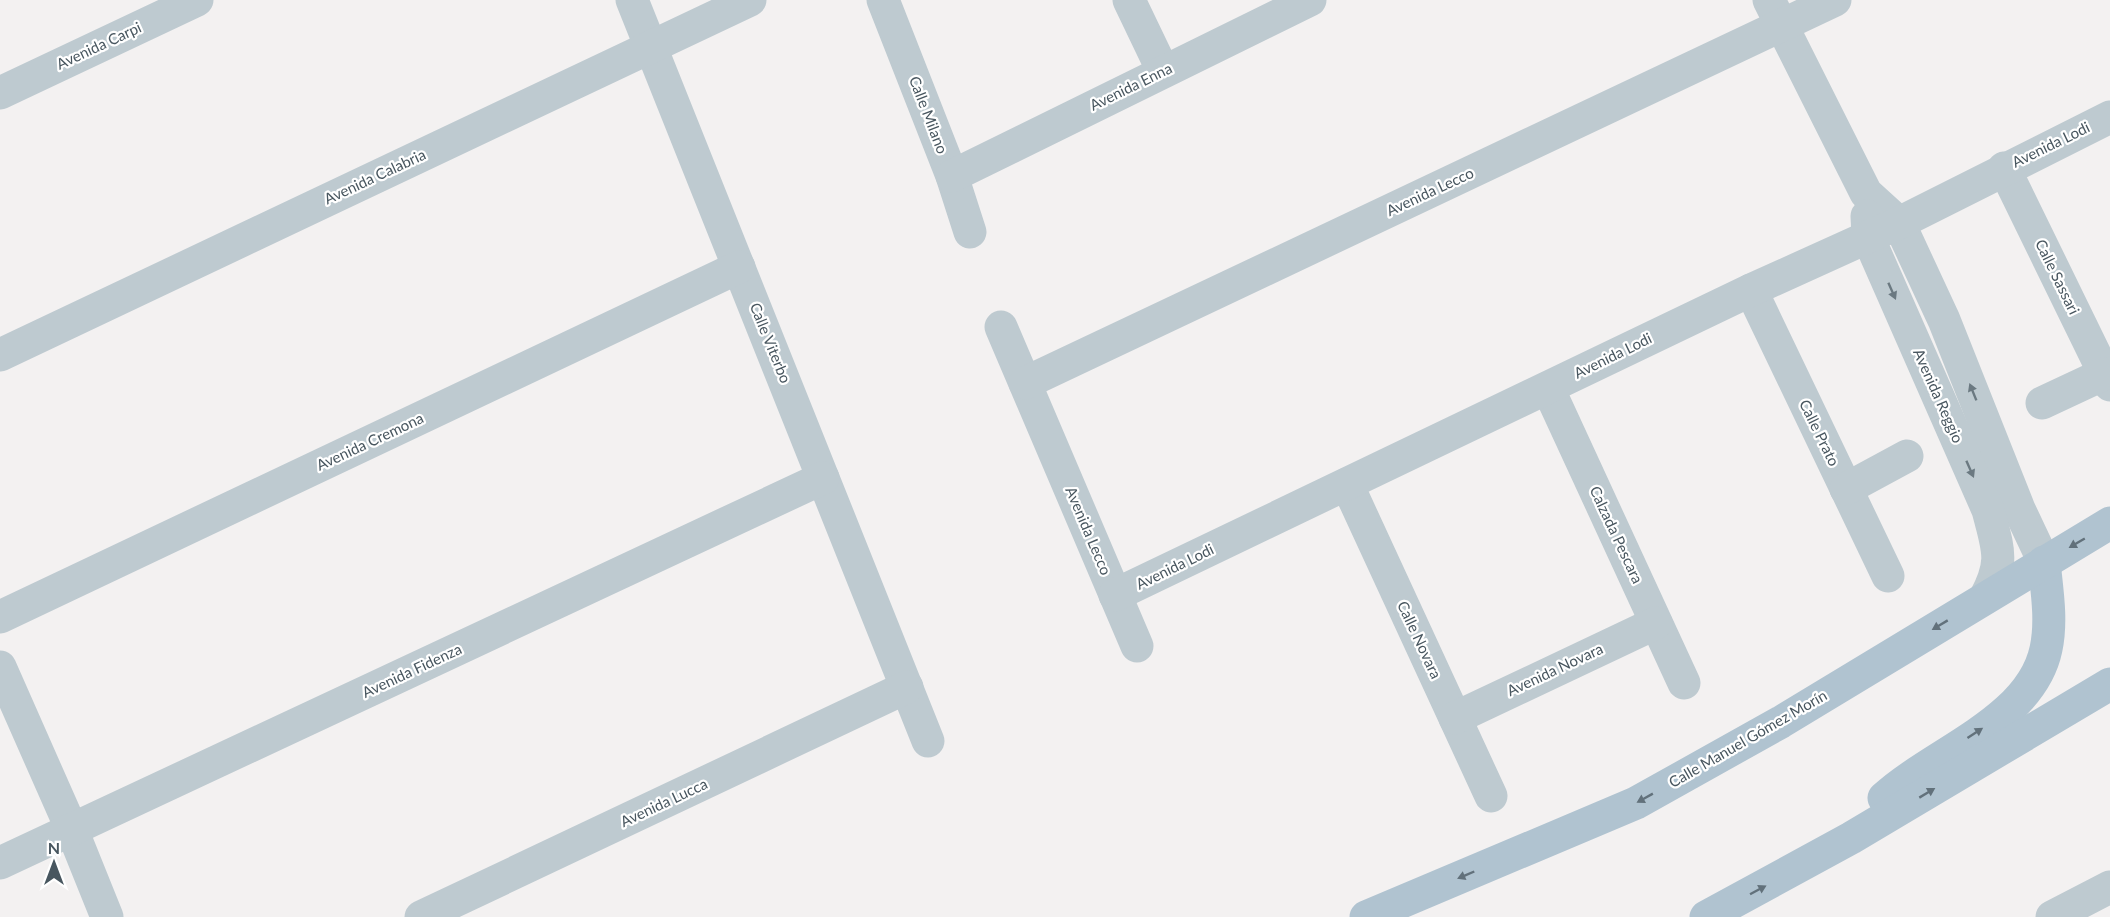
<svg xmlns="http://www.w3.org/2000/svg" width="2110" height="917" viewBox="0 0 2110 917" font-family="Lato,sans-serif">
<rect width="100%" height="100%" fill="#f3f1f1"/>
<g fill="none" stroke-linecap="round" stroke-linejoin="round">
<g stroke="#becad0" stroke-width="33">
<path d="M632,0L928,741"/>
<path d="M883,0L952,176L970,232"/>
<path d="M1129,0L1163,71"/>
<path d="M1769,0L1866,193L1899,223L1944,320L2019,509L2044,562"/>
<path d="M0,93L197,0"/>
<path d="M2004,168L2110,385"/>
<path d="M952,176L1310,0"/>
<path d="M1867,216L1868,237L1988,510C1998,549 2005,561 1985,598"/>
<path d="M1751,290L1888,576"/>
<path d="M1001,327L1137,646"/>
<path d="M0,355L750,0"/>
<path d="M1025,383L1835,0"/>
<path d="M1548,388L1684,683"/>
<path d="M2042,403L2104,374"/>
<path d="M1347,484L1491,796"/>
<path d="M1846,489L1907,456"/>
<path d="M1115,595L1751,290L1899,223L2110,117"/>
<path d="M0,617L739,267"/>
<path d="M0,667L72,830L107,917"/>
<path d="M1455,718L1656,623"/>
<path d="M0,863L823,478"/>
<path d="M421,917L907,687"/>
<path d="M2052,917L2110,887"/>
</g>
<g stroke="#b0c3d0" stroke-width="33">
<path d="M1884,798C1934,752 2031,721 2046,649C2052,621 2047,591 2044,562"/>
<path d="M1366,917L1636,803L1781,722L2110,523"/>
<path d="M1706,917L1851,838L2110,684"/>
</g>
</g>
<defs><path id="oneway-solid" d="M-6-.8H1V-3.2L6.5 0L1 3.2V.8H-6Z" transform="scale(1.5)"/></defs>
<g fill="#6b7981">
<use href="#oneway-solid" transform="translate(1892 291) rotate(66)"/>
<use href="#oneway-solid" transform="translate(1973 392) rotate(-112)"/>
<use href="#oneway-solid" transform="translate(1970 469) rotate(66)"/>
</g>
<g fill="#62717b">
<use href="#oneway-solid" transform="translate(2077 543) rotate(150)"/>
<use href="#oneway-solid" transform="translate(1940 625) rotate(149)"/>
<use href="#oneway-solid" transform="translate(1975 733) rotate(-33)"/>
<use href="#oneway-solid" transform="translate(1927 793) rotate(-31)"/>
<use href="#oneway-solid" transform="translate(1645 798) rotate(151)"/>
<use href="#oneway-solid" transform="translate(1466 875) rotate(157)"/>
<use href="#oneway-solid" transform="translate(1758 890) rotate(-28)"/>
</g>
<g text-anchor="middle" stroke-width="4.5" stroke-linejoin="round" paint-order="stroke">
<g font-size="15" fill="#48565f" stroke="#fff">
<text transform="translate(99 46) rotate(-25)" y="5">Avenida Carpi</text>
<text transform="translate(1131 87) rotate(-26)" y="5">Avenida Enna</text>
<text transform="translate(928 115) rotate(69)" y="5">Calle Milano</text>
<text transform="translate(2051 145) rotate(-26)" y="5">Avenida Lodi</text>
<text transform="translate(375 177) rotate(-25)" y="5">Avenida Calabria</text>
<text transform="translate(1430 192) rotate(-25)" y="5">Avenida Lecco</text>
<text transform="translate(2057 277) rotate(64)" y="5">Calle Sassari</text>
<text transform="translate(770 343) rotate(68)" y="5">Calle Viterbo</text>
<text transform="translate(1613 356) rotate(-26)" y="5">Avenida Lodi</text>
<text transform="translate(1938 396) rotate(66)" y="5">Avenida Reggio</text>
<text transform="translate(1819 433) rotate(64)" y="5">Calle Prato</text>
<text transform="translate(370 442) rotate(-25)" y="5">Avenida Cremona</text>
<text transform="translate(1088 531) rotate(67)" y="5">Avenida Lecco</text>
<text transform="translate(1616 535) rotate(65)" y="5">Calzada Pescara</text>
<text transform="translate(1175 567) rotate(-26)" y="5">Avenida Lodi</text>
<text transform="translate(1419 640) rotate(65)" y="5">Calle Novara</text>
<text transform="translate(1555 670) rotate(-25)" y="5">Avenida Novara</text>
<text transform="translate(412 671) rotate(-25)" y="5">Avenida Fidenza</text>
<text transform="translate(1748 739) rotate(-30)" y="5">Calle Manuel Gómez Morín</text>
<text transform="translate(664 803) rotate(-25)" y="5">Avenida Lucca</text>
</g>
</g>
<g transform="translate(54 863)" stroke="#ffffff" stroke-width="4.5" paint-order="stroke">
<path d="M0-4.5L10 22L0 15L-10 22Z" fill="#48565f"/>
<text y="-9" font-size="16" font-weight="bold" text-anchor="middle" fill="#48565f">N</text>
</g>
</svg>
